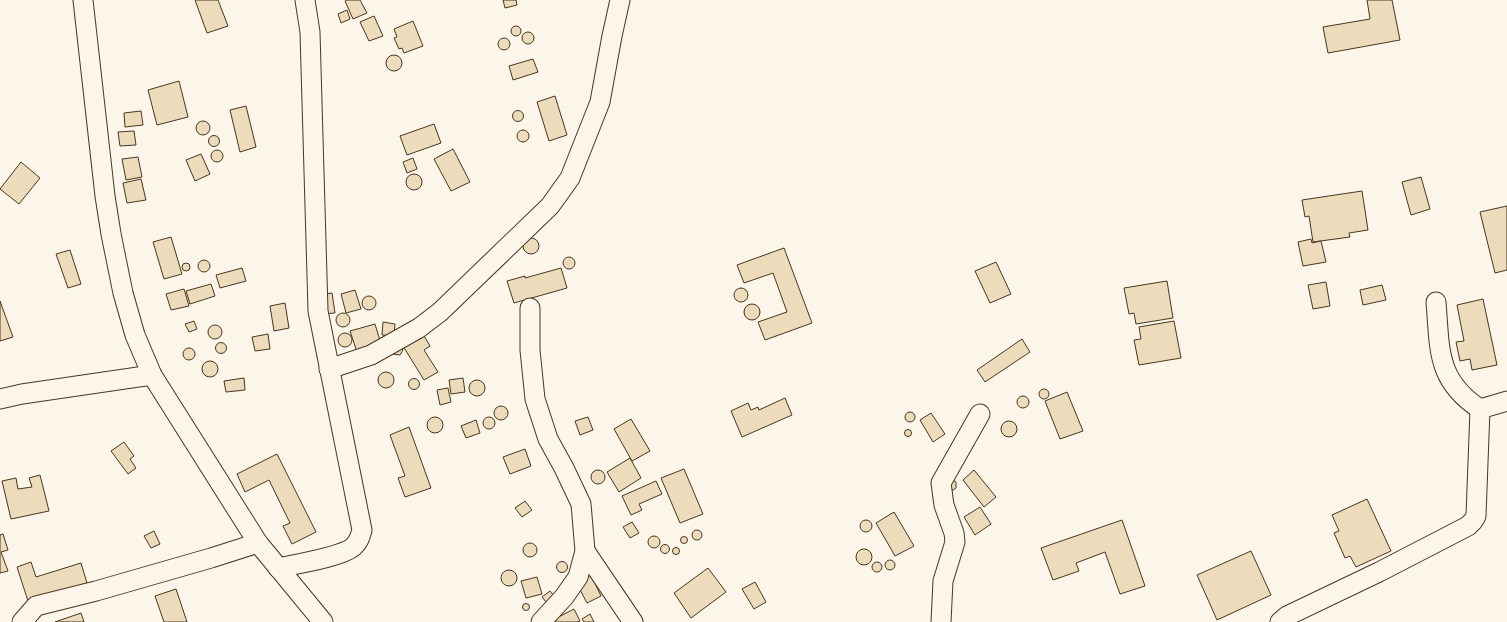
<svg xmlns="http://www.w3.org/2000/svg" width="1507" height="622" viewBox="0 0 1507 622" font-family="Helvetica,sans-serif">
<rect width="100%" height="100%" fill="#fbf6e9"/>
<g fill="#ecdcbc" stroke="#4a3520">
<path d="M195,0H218L228,26L207,33Z"/>
<path d="M347,0H360L367,13L353,19L345,1Z"/>
<path d="M503,0H516L517,5L505,8Z"/>
<path d="M1367,0H1392L1400,40L1328,53L1323,27L1370,19Z"/>
<path d="M347,10L350,19L341,23L338,14Z"/>
<path d="M374,16L383,36L369,41L360,22Z"/>
<path d="M413,21L423,46L404,53L402,48L399,49L394,38L397,37L394,29Z"/>
<circle cx="516" cy="31" r="5"/>
<circle cx="528" cy="38" r="6"/>
<circle cx="504" cy="44" r="6"/>
<circle cx="394" cy="63" r="8"/>
<path d="M533,59L538,72L513,80L509,66Z"/>
<path d="M179,81L188,117L157,125L148,90Z"/>
<path d="M555,96L567,135L549,141L537,102Z"/>
<path d="M246,106L256,147L240,152L230,110Z"/>
<circle cx="518" cy="116" r="5.5"/>
<path d="M141,111L143,125L125,127L124,113Z"/>
<circle cx="203" cy="128" r="7"/>
<path d="M434,124L441,143L407,155L400,136Z"/>
<circle cx="523" cy="136" r="6"/>
<path d="M134,131L136,145L120,146L118,132Z"/>
<circle cx="214" cy="141" r="5.5"/>
<path d="M453,149L470,182L451,191L434,159Z"/>
<circle cx="217" cy="156" r="6"/>
<path d="M201,154L210,174L195,181L186,160Z"/>
<path d="M138,157L142,177L126,180L122,159Z"/>
<path d="M413,158L417,169L407,173L403,162Z"/>
<path d="M21,162L40,178L19,204L0,189Z"/>
<circle cx="414" cy="182" r="8"/>
<path d="M1421,177L1430,209L1411,215L1402,182Z"/>
<path d="M141,179L146,200L127,203L123,183Z"/>
<path d="M1362,191L1368,230L1349,233L1350,237L1313,242L1309,216L1305,217L1302,200Z"/>
<path d="M1507,206V270L1495,273L1480,212Z"/>
<path d="M171,237L182,274L164,279L153,242Z"/>
<circle cx="531" cy="246" r="8"/>
<path d="M1311,239L1312,243L1321,241L1326,262L1303,266L1298,242Z"/>
<path d="M784,248L812,323L765,340L758,322L787,312L773,273L744,283L737,265Z"/>
<path d="M70,250L81,284L68,288L56,254Z"/>
<circle cx="569" cy="263" r="6"/>
<circle cx="204" cy="266" r="6"/>
<path d="M996,262L1011,294L990,303L975,271Z"/>
<circle cx="186" cy="267" r="4"/>
<path d="M242,268L246,281L220,288L216,275Z"/>
<path d="M561,268L567,288L514,303L507,281L525,276V278Z"/>
<path d="M1167,281L1173,318L1136,324L1134,313L1129,314L1124,288Z"/>
<path d="M1326,282L1330,306L1313,309L1308,285Z"/>
<path d="M211,284L215,296L190,304L186,291Z"/>
<path d="M1382,285L1386,300L1363,305L1360,290Z"/>
<circle cx="741" cy="295" r="7"/>
<path d="M184,289L189,306L171,310L166,294Z"/>
<path d="M355,290L361,309L346,313L341,294Z"/>
<path d="M332,293L335,313L322,314L319,295Z"/>
<circle cx="369" cy="303" r="7"/>
<path d="M1483,299L1497,365L1472,370L1470,359L1460,361L1456,342L1464,341L1457,305Z"/>
<path d="M0,301L13,337L0,341Z"/>
<path d="M285,303L289,328L274,331L270,306Z"/>
<circle cx="752" cy="312" r="8"/>
<circle cx="343" cy="320" r="7"/>
<path d="M194,321L197,329L189,332L185,324Z"/>
<path d="M1174,321L1181,358L1139,365L1134,340L1141,339L1139,327Z"/>
<path d="M383,322L395,324L394,336L382,335Z"/>
<path d="M375,324L381,344L357,352L350,331Z"/>
<circle cx="215" cy="332" r="7"/>
<circle cx="345" cy="340" r="7"/>
<path d="M268,334L270,349L255,351L252,337Z"/>
<path d="M423,334L430,346L424,350L438,372L424,380L403,346Z"/>
<path d="M1022,339L1030,352L985,382L977,370Z"/>
<circle cx="221" cy="348" r="5.5"/>
<path d="M401,346L403,350L400,355L393,354L392,351Z"/>
<circle cx="189" cy="354" r="6"/>
<circle cx="210" cy="369" r="8"/>
<circle cx="386" cy="380" r="8"/>
<path d="M244,378L245,390L226,392L224,381Z"/>
<path d="M463,378L465,392L451,394L449,380Z"/>
<circle cx="414" cy="384" r="5.5"/>
<circle cx="477" cy="388" r="8"/>
<path d="M448,388L451,402L440,405L437,390Z"/>
<circle cx="1044" cy="394" r="5"/>
<path d="M1067,392L1083,431L1060,439L1045,401Z"/>
<circle cx="1023" cy="402" r="6"/>
<path d="M785,398L792,415L742,437L731,411L748,403L751,410L758,407L759,410Z"/>
<circle cx="501" cy="413" r="7"/>
<circle cx="910" cy="417" r="5"/>
<path d="M931,413L945,434L933,442L920,420Z"/>
<circle cx="435" cy="425" r="8"/>
<circle cx="489" cy="423" r="6"/>
<path d="M588,417L593,430L580,435L575,421Z"/>
<path d="M631,419L650,451L632,461L614,429Z"/>
<path d="M476,420L480,433L466,438L461,426Z"/>
<circle cx="1009" cy="429" r="8"/>
<path d="M409,427L431,488L405,497L398,478L405,476L390,435Z"/>
<circle cx="908" cy="433" r="3.5"/>
<path d="M124,442L134,456L130,459L136,468L128,474L111,451Z"/>
<path d="M525,449L531,466L510,474L503,457Z"/>
<path d="M277,454L316,532L292,544L283,526L290,523L269,480L245,492L237,474Z"/>
<path d="M630,458L641,478L619,492L607,472Z"/>
<path d="M684,469L703,514L680,523L661,478Z"/>
<circle cx="598" cy="477" r="7"/>
<path d="M974,470L996,497L984,507L963,480Z"/>
<path d="M40,475L49,511L11,519L2,481L16,478L18,489L32,487L29,478Z"/>
<path d="M953,480L956,482V488L953,490H949L946,488Z"/>
<path d="M656,481L662,494L639,504L642,510L631,515L622,496Z"/>
<path d="M1367,499L1391,551L1356,567L1350,556L1345,558L1334,533L1339,531L1332,515Z"/>
<path d="M525,501L532,510L522,517L515,508Z"/>
<path d="M980,507L991,524L975,535L964,517Z"/>
<path d="M894,512L914,546L895,556L876,523Z"/>
<path d="M1122,520L1145,586L1120,594L1105,552L1076,563L1079,571L1053,580L1041,548Z"/>
<circle cx="866" cy="526" r="6"/>
<path d="M632,522L639,533L630,538L623,527Z"/>
<circle cx="697" cy="535" r="5"/>
<path d="M154,531L160,544L151,548L144,536Z"/>
<path d="M3,534L8,550L1,552L8,571L0,573V535Z"/>
<circle cx="654" cy="542" r="6"/>
<circle cx="684" cy="540" r="3.5"/>
<circle cx="530" cy="550" r="7"/>
<circle cx="665" cy="549" r="4.5"/>
<circle cx="676" cy="551" r="3.5"/>
<circle cx="864" cy="557" r="8"/>
<path d="M1251,551L1271,595L1217,620L1197,575Z"/>
<circle cx="890" cy="565" r="5"/>
<circle cx="562" cy="567" r="5.5"/>
<circle cx="877" cy="567" r="5"/>
<path d="M31,562L36,577L81,563L87,583L28,601L17,567Z"/>
<path d="M708,568L726,592L691,618L674,593Z"/>
<circle cx="509" cy="578" r="8"/>
<path d="M591,575L601,596L587,603L576,582Z"/>
<path d="M537,577L542,594L526,598L521,581Z"/>
<path d="M755,582L766,602L754,609L742,589Z"/>
<path d="M176,589L187,622H164L155,596Z"/>
<path d="M550,591L555,597L547,603L542,597Z"/>
<circle cx="526" cy="607" r="3.5"/>
<path d="M574,609L580,621L577,622H549Z"/>
<path d="M81,613L84,622H55Z"/>
<path d="M590,614L594,622H584L582,619Z"/>
</g>
<g fill="none" stroke-linecap="round" stroke-linejoin="round">
<defs>
<g id="minor">
<path d="M83,0L105,196L111,234L123,293L135,335L152,375L258,543L323,622"/>
<path d="M1436,302C1440,349 1436,380 1480,409"/>
<path d="M530,308V350L535,399L548,439L564,468L581,504L585,551L578,577L564,597L541,622"/>
<path d="M329,369L371,355L419,328L440,312L550,206L570,178L600,102L612,36L620,0"/>
<path d="M0,399L22,394L152,375"/>
<path d="M585,551L633,622"/>
<path d="M278,568C296,564 341,557 353,547C359,542 360,537 362,530L318,311L310,32L305,0"/>
<path d="M22,622L36,606L96,591L211,558L258,543"/>
<path d="M941,622L943,581L955,542L954,533L944,505L941,483L980,414"/>
<path d="M1280,622L1287,616L1379,572L1468,526L1473,521L1476,516L1480,409L1507,401"/>
</g>
</defs>
<use href="#minor" stroke="#4a3520" stroke-width="21"/>
<use href="#minor" stroke="#fbf6e9" stroke-width="19"/>
</g>
</svg>
